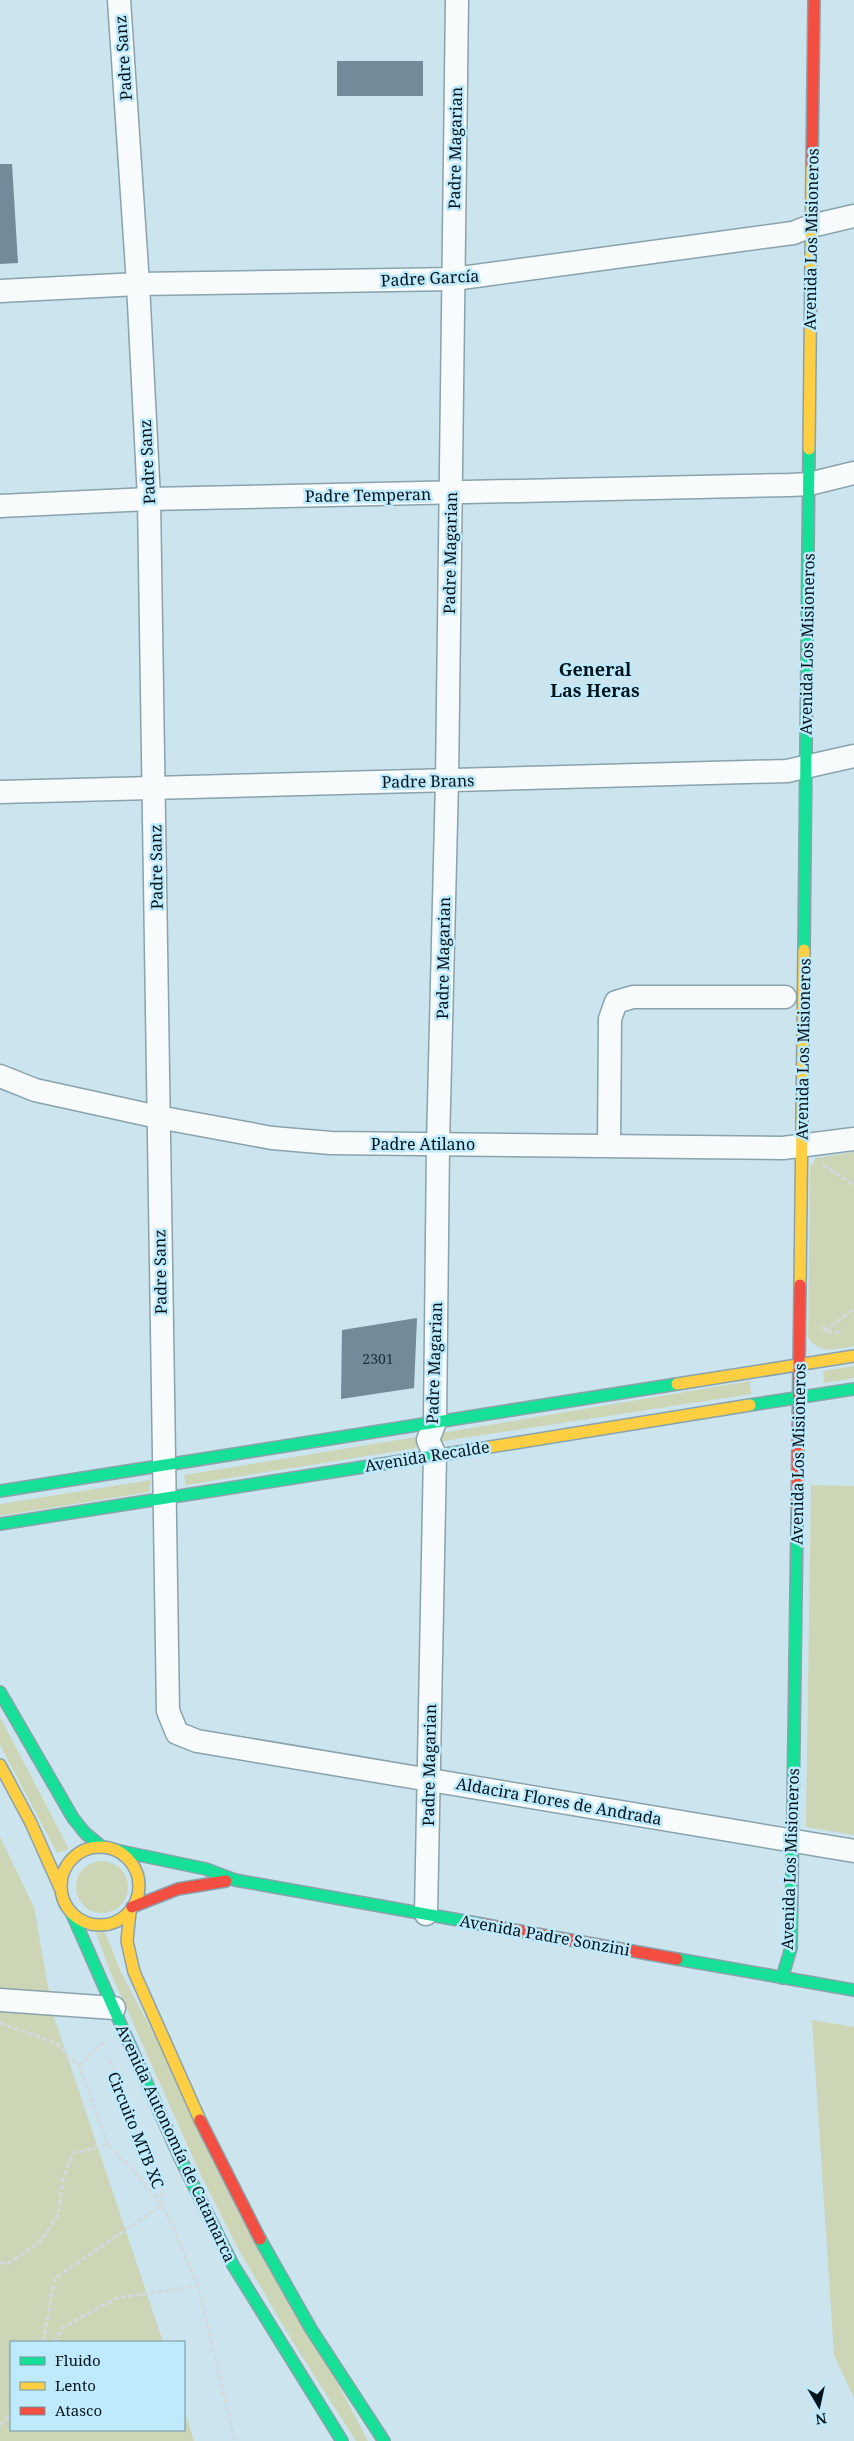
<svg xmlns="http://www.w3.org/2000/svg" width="854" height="2441" viewBox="0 0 854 2441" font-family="'Noto Serif',serif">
<rect width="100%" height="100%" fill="#cce4ee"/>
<g fill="#cdd5b7">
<path d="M854,1152V1346C834,1349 822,1355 808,1338L810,1167L816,1158Z"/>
<path d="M854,1366V1378L824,1383L823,1371Z"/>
<path d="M750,1381L751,1394L437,1442L441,1433Z"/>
<path d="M416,1437L417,1448L186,1485L184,1475Z"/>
<path d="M151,1480L149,1492L0,1516V1504Z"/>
<path d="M811,1485L854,1486V1835L806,1827Z"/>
<path d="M0,1717L69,1849L57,1853L0,1745Z"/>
<path d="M0,1837L34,1907L53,2014L163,2342H11V2430H184V2409L194,2441H0Z"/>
<circle cx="102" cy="1887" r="26"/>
<path d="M105,1932L121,1972L368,2441H356L296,2347L236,2245L199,2171L112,1976L96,1933Z"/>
<path d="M812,2020L854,2027V2398L834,2355Z"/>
</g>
<g fill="#738b98">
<rect x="337" y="61" width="86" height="35"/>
<path d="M0,164H12L18,263L0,264Z"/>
<path d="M417,1318L414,1388L341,1399L342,1330Z"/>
</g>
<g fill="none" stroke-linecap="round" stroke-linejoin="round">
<defs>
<g id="street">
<path d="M119,0L138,284L149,499L168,1711L177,1733L197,1741L854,1851"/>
<path d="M0,291L138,284L454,279L793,233L811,226L854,216"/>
<path d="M0,506L149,499L790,485L809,484L854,473"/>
<path d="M0,792L787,771L854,756"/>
<path d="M0,1076L35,1090L158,1117L272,1138L331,1143L783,1148L854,1139"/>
<path d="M609,1145L610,1019L616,1002L633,997H785"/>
<path d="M426,1914L435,1455L428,1440L435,1422L438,1145L447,781L457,0"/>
<path d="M0,2000L114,2008"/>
</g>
<g id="fast">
<path d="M804,950L809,449"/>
<path d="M750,1405L854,1389"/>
<path d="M0,1491L677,1384"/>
<path d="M0,1524L465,1451"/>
<path d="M0,1692L73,1818L85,1833L102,1847"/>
<path d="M115,1850L206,1869L235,1880L481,1924"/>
<path d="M72,1914L179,2156L233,2265L342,2441"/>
<path d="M677,1959L854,1990"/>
<path d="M782,1978L791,1948L797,1523"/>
<path d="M260,2239L311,2329L384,2441"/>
</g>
<g id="slow">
<path d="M809,449L812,165"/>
<path d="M800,1285L804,950"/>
<path d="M677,1384L854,1356"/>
<path d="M465,1451L750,1405"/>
<path d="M0,1765L31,1823L61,1890"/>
<circle cx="100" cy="1886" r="39"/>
<path d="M130,1912L127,1941L134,1972L200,2120"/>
</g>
<g id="jam">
<path d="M812,165L814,0"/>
<path d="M797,1523L800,1285"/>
<path d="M132,1907L178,1889L226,1881"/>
<path d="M481,1924L677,1959"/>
<path d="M200,2120L260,2239"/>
</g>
</defs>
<use href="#street" stroke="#89a2ab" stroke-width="25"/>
<use href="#fast" stroke="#89a2ab" stroke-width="14"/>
<use href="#slow" stroke="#89a2ab" stroke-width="14"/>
<use href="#jam" stroke="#89a2ab" stroke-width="14"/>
<g stroke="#d3dadd" stroke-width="3" stroke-dasharray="5 2.5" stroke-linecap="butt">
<path d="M823,1165L854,1185"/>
<path d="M823,1326L825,1331L841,1333"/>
<path d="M825,1331L854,1309"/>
<path d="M0,2023L56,2043L79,2066"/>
<path d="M108,2145L135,2172L162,2205L173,2227L198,2286L235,2441"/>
<path d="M0,2262L7,2264L40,2242L58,2215L63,2179L73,2153L108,2145L79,2066L104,2041"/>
<path d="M43,2342L55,2278L162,2205V2189L121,2097L109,2057"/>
<path d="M54,2342L63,2327L117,2298L198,2286"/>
<path d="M0,2425L11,2414"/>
</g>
<use href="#street" stroke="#f7fbfc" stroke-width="22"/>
<use href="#fast" stroke="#16e098" stroke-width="11"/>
<use href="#slow" stroke="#ffcf43" stroke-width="11"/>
<use href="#jam" stroke="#f24e42" stroke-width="11"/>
</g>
<g text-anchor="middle" stroke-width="5" stroke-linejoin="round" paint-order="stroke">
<g font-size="14" fill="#1d313a">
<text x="378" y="1364">2301</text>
</g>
<g font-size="16" fill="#00131b" stroke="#bfeafb">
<text transform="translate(123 58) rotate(-94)" y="6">Padre Sanz</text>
<text transform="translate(455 148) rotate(-89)" y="6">Padre Magarian</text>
<text transform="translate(811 239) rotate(-89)" y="6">Avenida Los Misioneros</text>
<text transform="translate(430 278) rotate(-3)" y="6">Padre García</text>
<text transform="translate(147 462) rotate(-93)" y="6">Padre Sanz</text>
<text transform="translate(368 495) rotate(-1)" y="6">Padre Temperan</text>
<text transform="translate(450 553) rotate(-89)" y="6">Padre Magarian</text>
<text transform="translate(807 644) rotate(-89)" y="6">Avenida Los Misioneros</text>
<text transform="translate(428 781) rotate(-1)" y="6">Padre Brans</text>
<text transform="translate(156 867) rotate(-91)" y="6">Padre Sanz</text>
<text transform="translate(443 958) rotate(-89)" y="6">Padre Magarian</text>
<text transform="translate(803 1049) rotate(-89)" y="6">Avenida Los Misioneros</text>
<text x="423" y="1150">Padre Atilano</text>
<text transform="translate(160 1272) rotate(-91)" y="6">Padre Sanz</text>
<text transform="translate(434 1363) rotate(-88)" y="6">Padre Magarian</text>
<text transform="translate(798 1454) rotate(-89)" y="6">Avenida Los Misioneros</text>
<text transform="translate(427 1456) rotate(-9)" y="6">Avenida Recalde</text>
<text transform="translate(429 1765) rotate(-89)" y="6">Padre Magarian</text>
<text transform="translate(559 1801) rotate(10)" y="6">Aldacira Flores de Andrada</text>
<text transform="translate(790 1859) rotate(-88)" y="6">Avenida Los Misioneros</text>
<text transform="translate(545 1935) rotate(10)" y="6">Avenida Padre Sonzini</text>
<text transform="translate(136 2130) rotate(68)" y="6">Circuito MTB XC</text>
<text transform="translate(176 2143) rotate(65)" y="6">Avenida Autonomía de Catamarca</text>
</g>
<g font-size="18" font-weight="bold" fill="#00131b" stroke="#bfeafb">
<text x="595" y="676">General<tspan x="595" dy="21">Las Heras</tspan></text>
</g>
</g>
<rect x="10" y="2341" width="175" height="90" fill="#bfeafb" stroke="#7394a1"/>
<rect x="20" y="2357" width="25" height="8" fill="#16e098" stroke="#7394a1"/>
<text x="55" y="2366" font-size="15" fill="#00131b">Fluido</text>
<rect x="20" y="2382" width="25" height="8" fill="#ffcf43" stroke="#7394a1"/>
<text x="55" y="2391" font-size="15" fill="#00131b">Lento</text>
<rect x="20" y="2407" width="25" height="8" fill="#f24e42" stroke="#7394a1"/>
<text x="55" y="2416" font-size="15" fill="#00131b">Atasco</text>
<g transform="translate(819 2406) rotate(171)" stroke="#bfeafb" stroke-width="4" paint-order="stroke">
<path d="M0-4L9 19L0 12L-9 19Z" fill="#00131b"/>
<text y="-8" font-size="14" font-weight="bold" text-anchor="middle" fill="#00131b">N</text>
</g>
</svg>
